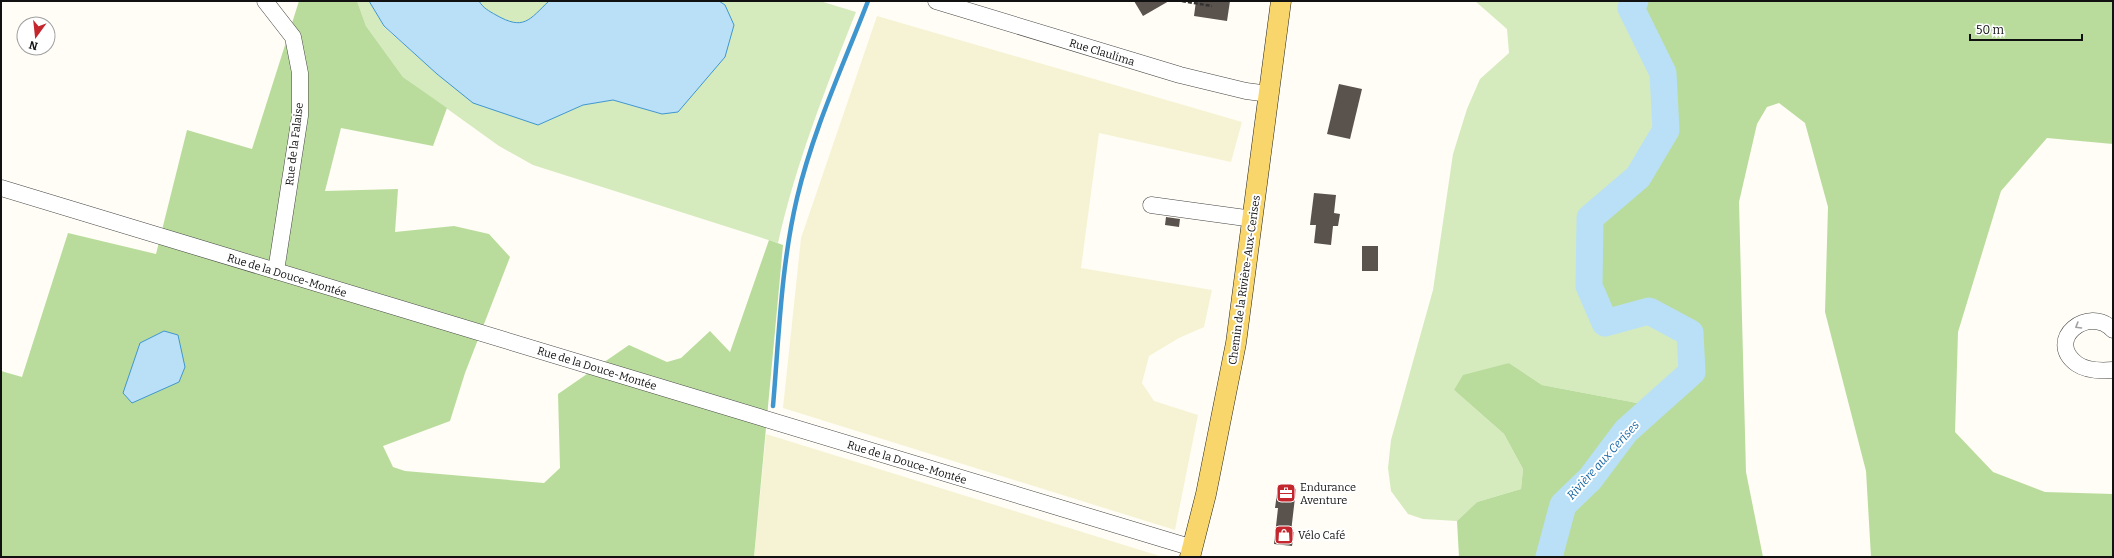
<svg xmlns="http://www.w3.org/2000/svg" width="2114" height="558" viewBox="0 0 2114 558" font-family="Bitter,serif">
<rect width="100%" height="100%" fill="#fffdf5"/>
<g fill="#f6f3d4">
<path d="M877,16L1242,122L1231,162L1099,133L1081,268L1212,290L1204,327L1179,338L1149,356L1142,383L1154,401L1198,415L1175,530L783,408L801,238Z"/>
<path d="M766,434L1163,557H754Z"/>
</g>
<g fill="#d5ebbd">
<path d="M357,1H369L384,27L437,74L538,125L583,105L613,100L662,114L725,5L719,1H820L856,12C826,87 796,163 778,243L533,165L499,146L403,77L366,26Z"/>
<path d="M479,1H549C529,20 524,31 496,15C489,11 483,8 479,1Z"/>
<path d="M1475,1H1643L1642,5L1663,73L1666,130L1638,177L1590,218L1605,323L1649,311L1690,333L1692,372L1653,406L1542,385L1509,363L1454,390L1504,434L1523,469L1521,489L1477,502L1457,521L1423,519L1408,514L1391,491L1388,468L1391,440L1433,290L1453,154L1467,109L1480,79L1509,53L1507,29Z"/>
</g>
<g fill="#b9dc9c">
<path d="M299,1H357L366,26L403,77L447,108L433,146L341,128L325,191L398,189L395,232L454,226L489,234L510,257L465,373L450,421L383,446L393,467L405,471L544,483L560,468L558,394L629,345L667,362L681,358L710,331L730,352L769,240L783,245L754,557H1V371L22,377L68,233L156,254L187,130L252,149Z"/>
<path d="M1643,1H2113V144L2047,138L2001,191L1958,332L1955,432L1993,472L2045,492L2113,494V557H1871L1866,471L1825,312L1828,207L1805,123L1779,103L1767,107L1757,124L1739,202L1746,472L1763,557H1459L1457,521L1477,502L1521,489L1523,469L1504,434L1454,390L1463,375L1509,363L1542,385L1653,406L1692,372L1690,333L1649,311L1605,323L1589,286L1590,218L1638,177L1666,130L1663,73L1642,5Z"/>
</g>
<g fill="#b9e0f7" stroke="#3f96cf">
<path d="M369,1H479C483,8 489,11 496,15C524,31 529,20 549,1H719L725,5L734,25L725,57L678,112L662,114L613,100L583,105L538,125L473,103L437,74L384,26Z"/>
<path d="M164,331L178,335L185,367L179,382L132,403L123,393L140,343Z"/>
</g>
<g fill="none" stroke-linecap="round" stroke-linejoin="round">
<path stroke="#3f96cf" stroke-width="4.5" d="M773,406C779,336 781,266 797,198C813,130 843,66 868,1"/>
<path stroke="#b9e0f7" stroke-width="27" d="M1549,557L1563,505L1590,479L1626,431L1692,372L1690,333L1649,311L1605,323L1589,286L1590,218L1638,177L1666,130L1663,73L1631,8L1635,1"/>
</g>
<g fill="#5a524d">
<path d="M1134,1H1169L1143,16Z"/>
<path d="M1196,1H1230L1227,21L1194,16Z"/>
<path d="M1339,84L1362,89L1350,139L1327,134Z"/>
<path d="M1314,193L1336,195L1334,213L1340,214L1338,226H1333L1331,245L1314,243L1316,225H1310Z"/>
<path d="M1166,217L1180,219L1179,227L1165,225Z"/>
<rect x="1362" y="246" width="16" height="25"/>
<path d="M1278,486L1296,489L1291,532H1294L1292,546L1274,544L1278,508H1275Z"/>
</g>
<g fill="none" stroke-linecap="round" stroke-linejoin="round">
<defs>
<g id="minor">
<path d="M265,1L293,37L300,73V116L276,271"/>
<path d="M936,1L1180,75L1246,91L1269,94"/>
<path d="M1,188L1193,548"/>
<path d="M1151,205L1253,219"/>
<path d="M2113,330C2089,304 2044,340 2077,364C2087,371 2101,371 2113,370"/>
</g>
<path id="major" d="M1190,557L1206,494L1236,343L1281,1"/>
</defs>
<use href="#minor" stroke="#444" stroke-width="17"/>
<use href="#major" stroke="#222" stroke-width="21"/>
<path stroke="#333" stroke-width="2.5" stroke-dasharray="4 2" stroke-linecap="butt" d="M1182,1L1212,6"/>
<use href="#minor" stroke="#fff" stroke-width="16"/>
<use href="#major" stroke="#f9d66b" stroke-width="20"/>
</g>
<defs><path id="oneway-chevron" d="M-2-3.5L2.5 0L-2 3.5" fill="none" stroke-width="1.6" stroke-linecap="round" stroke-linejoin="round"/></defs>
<use stroke="#a0a0a0" href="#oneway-chevron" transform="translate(2078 326) rotate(149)"/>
<defs>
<symbol id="office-square" viewBox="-11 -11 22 22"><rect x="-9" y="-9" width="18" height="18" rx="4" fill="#c4262e" stroke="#fff"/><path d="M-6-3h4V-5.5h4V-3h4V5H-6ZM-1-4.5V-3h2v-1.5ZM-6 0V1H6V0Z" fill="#fff"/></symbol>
<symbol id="shop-square" viewBox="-11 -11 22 22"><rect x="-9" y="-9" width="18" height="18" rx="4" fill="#c4262e" stroke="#fff"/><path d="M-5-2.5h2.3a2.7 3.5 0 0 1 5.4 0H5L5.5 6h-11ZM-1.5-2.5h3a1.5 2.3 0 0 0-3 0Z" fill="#fff"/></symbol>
</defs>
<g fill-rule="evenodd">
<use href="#office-square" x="1275" y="482" width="22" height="22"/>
<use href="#shop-square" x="1273" y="524" width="22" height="22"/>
</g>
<g text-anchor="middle" stroke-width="4" stroke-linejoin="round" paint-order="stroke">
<g font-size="11" fill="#111" stroke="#fff">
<text transform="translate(1102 52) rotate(17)" y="4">Rue Claulima</text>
<text transform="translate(294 144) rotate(-83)" y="4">Rue de la Falaise</text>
<text transform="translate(287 275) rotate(17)" y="4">Rue de la Douce-Montée</text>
<text transform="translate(1244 280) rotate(-82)" y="4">Chemin de la Rivière-Aux-Cerises</text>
<text transform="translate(597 368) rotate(17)" y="4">Rue de la Douce-Montée</text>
<text transform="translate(907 462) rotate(17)" y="4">Rue de la Douce-Montée</text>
</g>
<g font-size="11" fill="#111" stroke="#fff" text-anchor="start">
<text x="1300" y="491">Endurance<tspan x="1300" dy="13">Aventure</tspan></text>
<text x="1298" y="539">Vélo Café</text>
</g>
<g font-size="12" font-style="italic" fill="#1768a6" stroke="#fff">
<text transform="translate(1603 460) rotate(-48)" y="4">Rivière aux Cerises</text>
</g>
</g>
<rect width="2114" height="558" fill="none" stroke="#111111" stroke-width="4"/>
<g transform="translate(36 36) rotate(195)"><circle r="19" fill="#ffffff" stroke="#a0a0a0"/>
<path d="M0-3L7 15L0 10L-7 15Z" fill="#c4262e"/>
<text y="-6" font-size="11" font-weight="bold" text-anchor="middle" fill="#111111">N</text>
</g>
<path d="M1970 34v6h112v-6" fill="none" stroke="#111111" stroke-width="2"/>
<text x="1976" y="34" font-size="12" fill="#111111" stroke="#ffffff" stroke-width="3" paint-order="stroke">50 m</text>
</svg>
